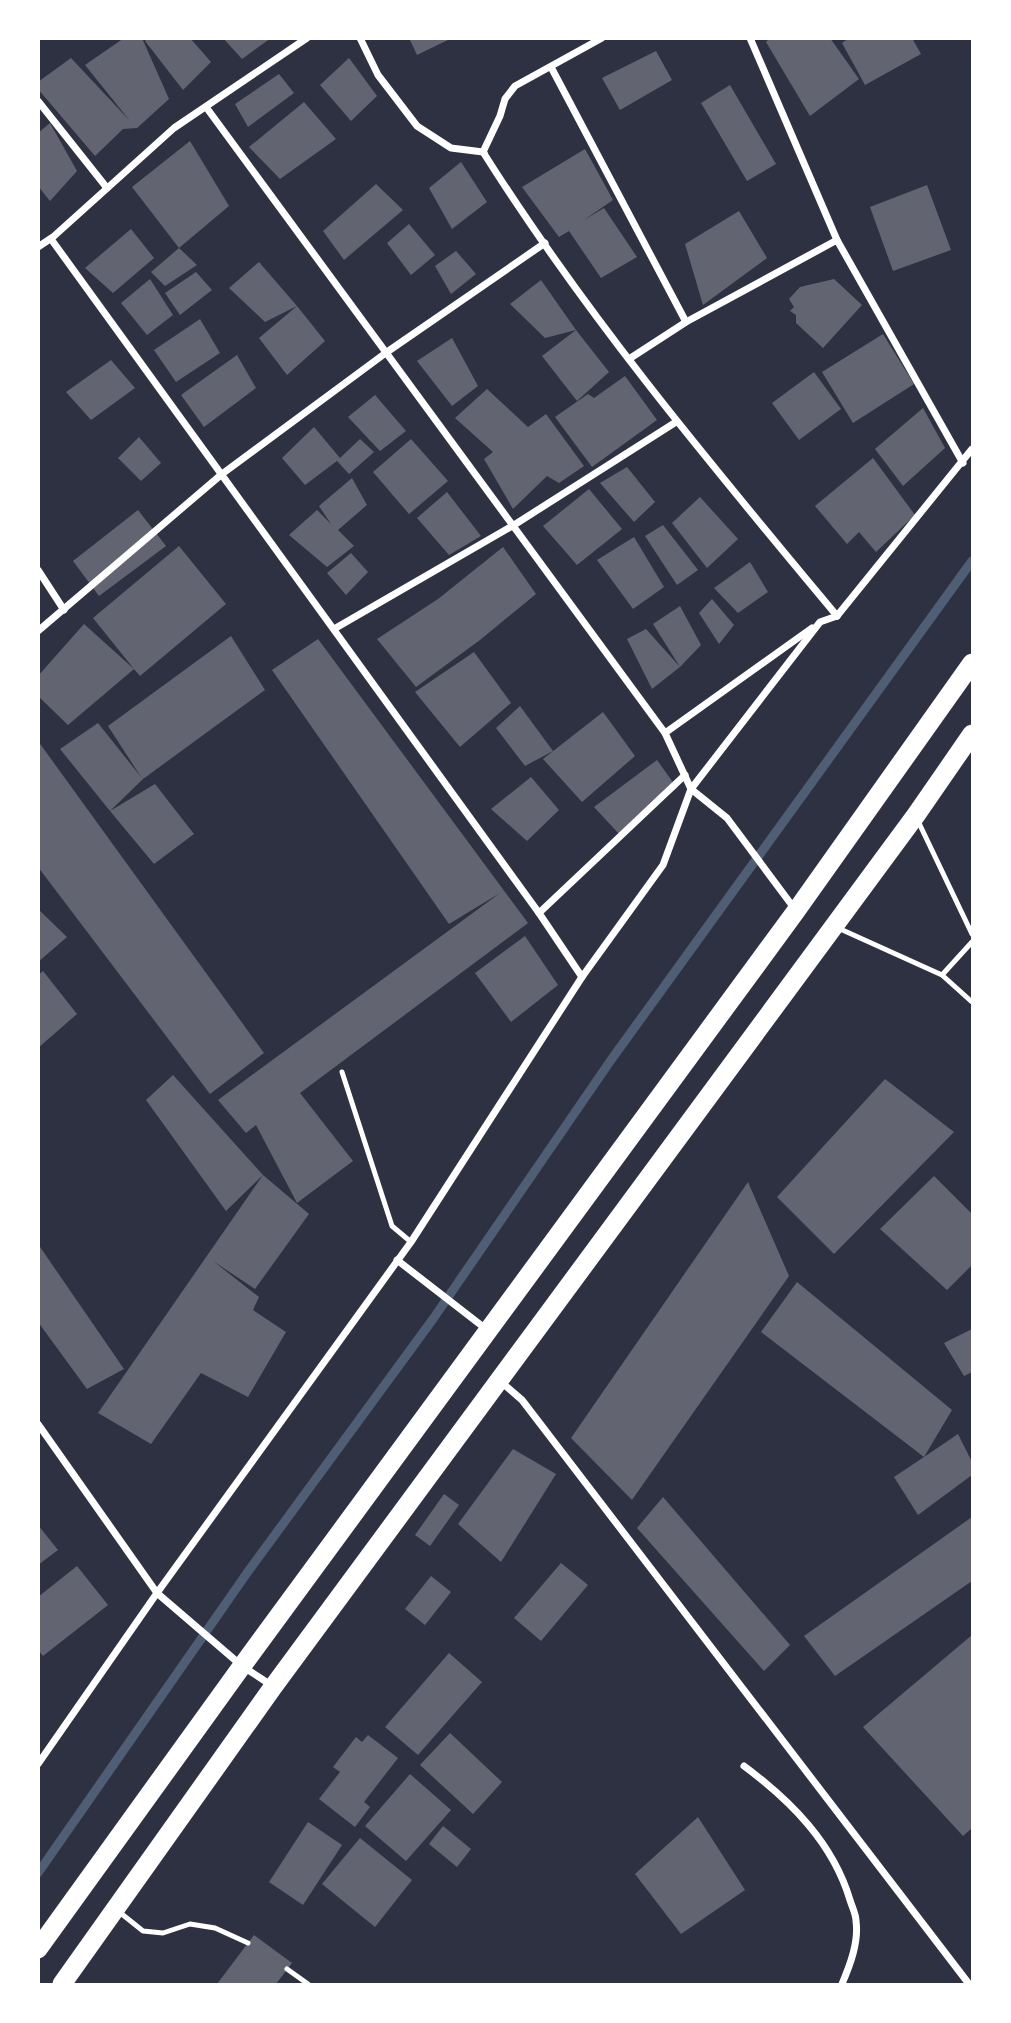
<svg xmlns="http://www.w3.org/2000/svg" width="1011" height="2023" viewBox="0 0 1011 2023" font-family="Commissioner,sans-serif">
<rect width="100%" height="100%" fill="#2d3142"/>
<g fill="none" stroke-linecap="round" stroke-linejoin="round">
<path stroke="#4f5d75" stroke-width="9" d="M38,1873L247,1573L433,1319L611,1060L972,561"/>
</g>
<g fill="#626471">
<path d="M124,38H142L169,99L137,128L123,129L95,156L38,89V82L71,58L130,121L85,65Z"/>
<path d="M148,38H190L211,62L183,90L145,41Z"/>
<path d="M223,38H271L242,59Z"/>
<path d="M409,38H452L417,55Z"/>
<path d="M770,38H830L859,79L810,116L766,42Z"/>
<path d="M849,38H912L921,54L865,85L842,43Z"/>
<path d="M656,51L672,80L620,110L602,78Z"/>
<path d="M349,58L377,96L351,121L320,85Z"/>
<path d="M279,74L294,93L248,127L235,104Z"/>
<path d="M730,85L776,164L747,181L701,103Z"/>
<path d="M304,102L336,139L280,179L249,147Z"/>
<path d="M50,123L77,171L50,201L38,186V133Z"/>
<path d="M190,141L229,206L179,248L132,187Z"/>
<path d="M585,149L613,200L584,220L604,208L637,257L601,278L569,231L559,237L522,187Z"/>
<path d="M461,162L487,202L452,229L429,188Z"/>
<path d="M376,184L403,210L344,260L323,231Z"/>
<path d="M927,185L951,250L893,271L870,207Z"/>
<path d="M739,211L767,258L703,305L685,244Z"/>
<path d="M409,224L435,255L411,275L387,243Z"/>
<path d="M131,229L154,258L113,293L85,268Z"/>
<path d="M179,248L197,265L165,286L151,272Z"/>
<path d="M456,251L476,274L451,294L435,266Z"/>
<path d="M259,262L297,306L265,322L229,288Z"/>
<path d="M196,272L212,290L180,315L165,293Z"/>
<path d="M150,279L173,315L147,335L121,303Z"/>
<path d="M834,279L862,305L823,348L796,323V315L790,311L794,307L789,299L800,287Z"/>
<path d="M541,280L576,330L545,338L510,304Z"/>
<path d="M297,306L325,341L287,375L259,338Z"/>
<path d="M200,319L220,353L176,382L154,350Z"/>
<path d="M576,330L609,372L577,401L542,356Z"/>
<path d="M883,334L914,384L853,423L822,372Z"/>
<path d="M452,338L478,386L452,406L417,361Z"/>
<path d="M237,355L256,388L204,427L181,395Z"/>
<path d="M111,360L135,388L91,420L66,392Z"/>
<path d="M814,372L841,409L799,440L772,403Z"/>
<path d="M625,376L657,420L592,467L555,417L588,394L594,398Z"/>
<path d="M487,389L528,427L546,414L584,466L559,483L547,476L513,509L484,459L493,452L455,418Z"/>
<path d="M375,395L406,431L380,451L348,417Z"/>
<path d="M923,408L945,448L903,486L875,449Z"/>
<path d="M314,427L340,458L360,439L374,452L349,474L337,461L305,485L282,458Z"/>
<path d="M139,437L161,463L141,481L118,458Z"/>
<path d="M411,439L448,481L409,514L373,472Z"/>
<path d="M873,458L915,515L876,552L859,532L847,544L815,506Z"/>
<path d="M627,467L655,502L634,522L600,483Z"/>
<path d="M352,478L367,505L338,530L354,546L327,567L289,535L317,510L331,524L319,506Z"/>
<path d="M589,489L622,529L577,565L543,526Z"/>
<path d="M447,492L481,536L449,555L417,518Z"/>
<path d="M700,497L738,539L707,568L672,523Z"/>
<path d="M138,510L166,546L99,596L73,561Z"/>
<path d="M663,525L698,570L677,585L645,536Z"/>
<path d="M634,537L664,587L633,609L597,560Z"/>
<path d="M179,546L226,604L140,676L134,669L68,725L38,696V676L84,624L134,669L93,618Z"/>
<path d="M503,547L536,594L480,640L416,687L377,639L438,599Z"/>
<path d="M351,553L368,572L346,595L327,573Z"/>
<path d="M750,562L768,592L738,613L714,588Z"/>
<path d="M712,599L734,625L719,644L699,613Z"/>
<path d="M680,606L701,645L680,667L652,689L627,639L646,629L680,667L653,624Z"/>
<path d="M231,636L265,690L143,779L110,811L155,784L194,834L154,864L110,811L60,749L98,723L141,777L108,726Z"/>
<path d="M318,639L528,923L300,1093L353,1161L297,1203L256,1125L246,1133L218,1100L500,893L449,924L272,670Z"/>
<path d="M474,652L511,703L460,747L415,692Z"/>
<path d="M520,706L553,751L525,766L496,728Z"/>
<path d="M603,712L635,756L582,802L543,759Z"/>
<path d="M38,741L264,1053L210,1094L38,867Z"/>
<path d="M657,760L677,788L619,834L594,807Z"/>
<path d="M531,777L559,810L527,841L491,809Z"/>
<path d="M38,909L67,937L38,962Z"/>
<path d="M525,936L558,985L511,1022L475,973Z"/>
<path d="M43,971L77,1014L38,1048V975Z"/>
<path d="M173,1075L263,1175L309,1214L255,1289L213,1261L259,1297L253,1310L286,1332L248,1397L201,1373L151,1444L98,1413L263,1175L226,1211L146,1100Z"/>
<path d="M885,1079L954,1132L834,1254L777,1197Z"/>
<path d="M934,1176L972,1214V1265L947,1290L880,1229Z"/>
<path d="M748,1182L789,1276L632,1500L571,1438Z"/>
<path d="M38,1244L124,1369L87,1389L38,1322Z"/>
<path d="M797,1282L952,1410L924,1457L958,1434L972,1462V1475L918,1515L894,1477L924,1457L761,1332Z"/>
<path d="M972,1329V1372L964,1376L944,1343Z"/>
<path d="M513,1449L556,1474L501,1562L458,1524Z"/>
<path d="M444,1494L459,1505L430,1546L415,1535Z"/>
<path d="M663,1497L790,1645L764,1671L637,1528Z"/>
<path d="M972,1517V1581L835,1676L804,1636Z"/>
<path d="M38,1525L58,1550L38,1565Z"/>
<path d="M561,1563L588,1585L541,1641L514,1618Z"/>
<path d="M77,1566L108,1605L43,1656L38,1650V1597Z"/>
<path d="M431,1576L451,1592L425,1625L405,1609Z"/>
<path d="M972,1635V1828L963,1836L863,1727Z"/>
<path d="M449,1653L482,1682L418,1755L385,1727Z"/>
<path d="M450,1733L502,1782L473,1814L420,1765Z"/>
<path d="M368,1735L398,1758L364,1802L370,1807L355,1827L319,1799L340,1772L333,1767L356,1737L362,1742Z"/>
<path d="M410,1774L451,1810L406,1861L365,1826Z"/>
<path d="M698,1817L745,1890L681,1934L635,1874Z"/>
<path d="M308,1822L342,1845L303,1905L269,1882Z"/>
<path d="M443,1826L471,1849L457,1867L429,1844Z"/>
<path d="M360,1838L412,1880L375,1927L322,1884Z"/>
<path d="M254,1935L292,1963L276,1984H217Z"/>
</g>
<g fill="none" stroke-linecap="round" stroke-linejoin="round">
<g stroke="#fff" stroke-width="5">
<path d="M918,821L972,934"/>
<path d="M838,928L942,975L972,1002"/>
<path d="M942,975L972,942"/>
<path d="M342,1072L392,1226L411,1242"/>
<path d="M118,1911L143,1931L163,1933L190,1924L215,1928L248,1943"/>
<path d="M287,1969L308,1984"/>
</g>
<g stroke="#fff" stroke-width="7">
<path d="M360,38L378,75L417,126L451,148L483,152C587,317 713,467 837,616"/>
<path d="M750,38L837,240L963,463"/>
<path d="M551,67L686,322"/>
<path d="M38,101L107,188"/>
<path d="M206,107L665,733L691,789L727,818L794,908"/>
<path d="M484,153L483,152L500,116L505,99L515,86L602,38"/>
<path d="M51,239L539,913L582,977"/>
<path d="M38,247L53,237L174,128L307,38"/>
<path d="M629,359L686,322L837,240"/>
<path d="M38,570L64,610"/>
<path d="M837,616L972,449"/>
<path d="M334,629L514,525L676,422"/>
<path d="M38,631L222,474L387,352L545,243"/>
<path d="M665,733L812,628"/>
<path d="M539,913L685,775"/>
<path d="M397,1260L486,1329"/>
<path d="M499,1380L522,1400L969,1984"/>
<path d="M38,1424L157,1593L242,1666L271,1685"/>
<path d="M38,1764L157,1593L411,1242L582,977L663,865L691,789L820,622L837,616"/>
<path d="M744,1766C791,1801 833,1843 850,1900C852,1907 856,1914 856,1921C859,1942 850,1965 842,1984"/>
</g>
<g stroke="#fff" stroke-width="19">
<path d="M38,1949L242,1666L796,911L972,663"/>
<path d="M62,1984L273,1687L916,815L972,734"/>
</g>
</g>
<rect width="1011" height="2023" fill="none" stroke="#ffffff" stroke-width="80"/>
</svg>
